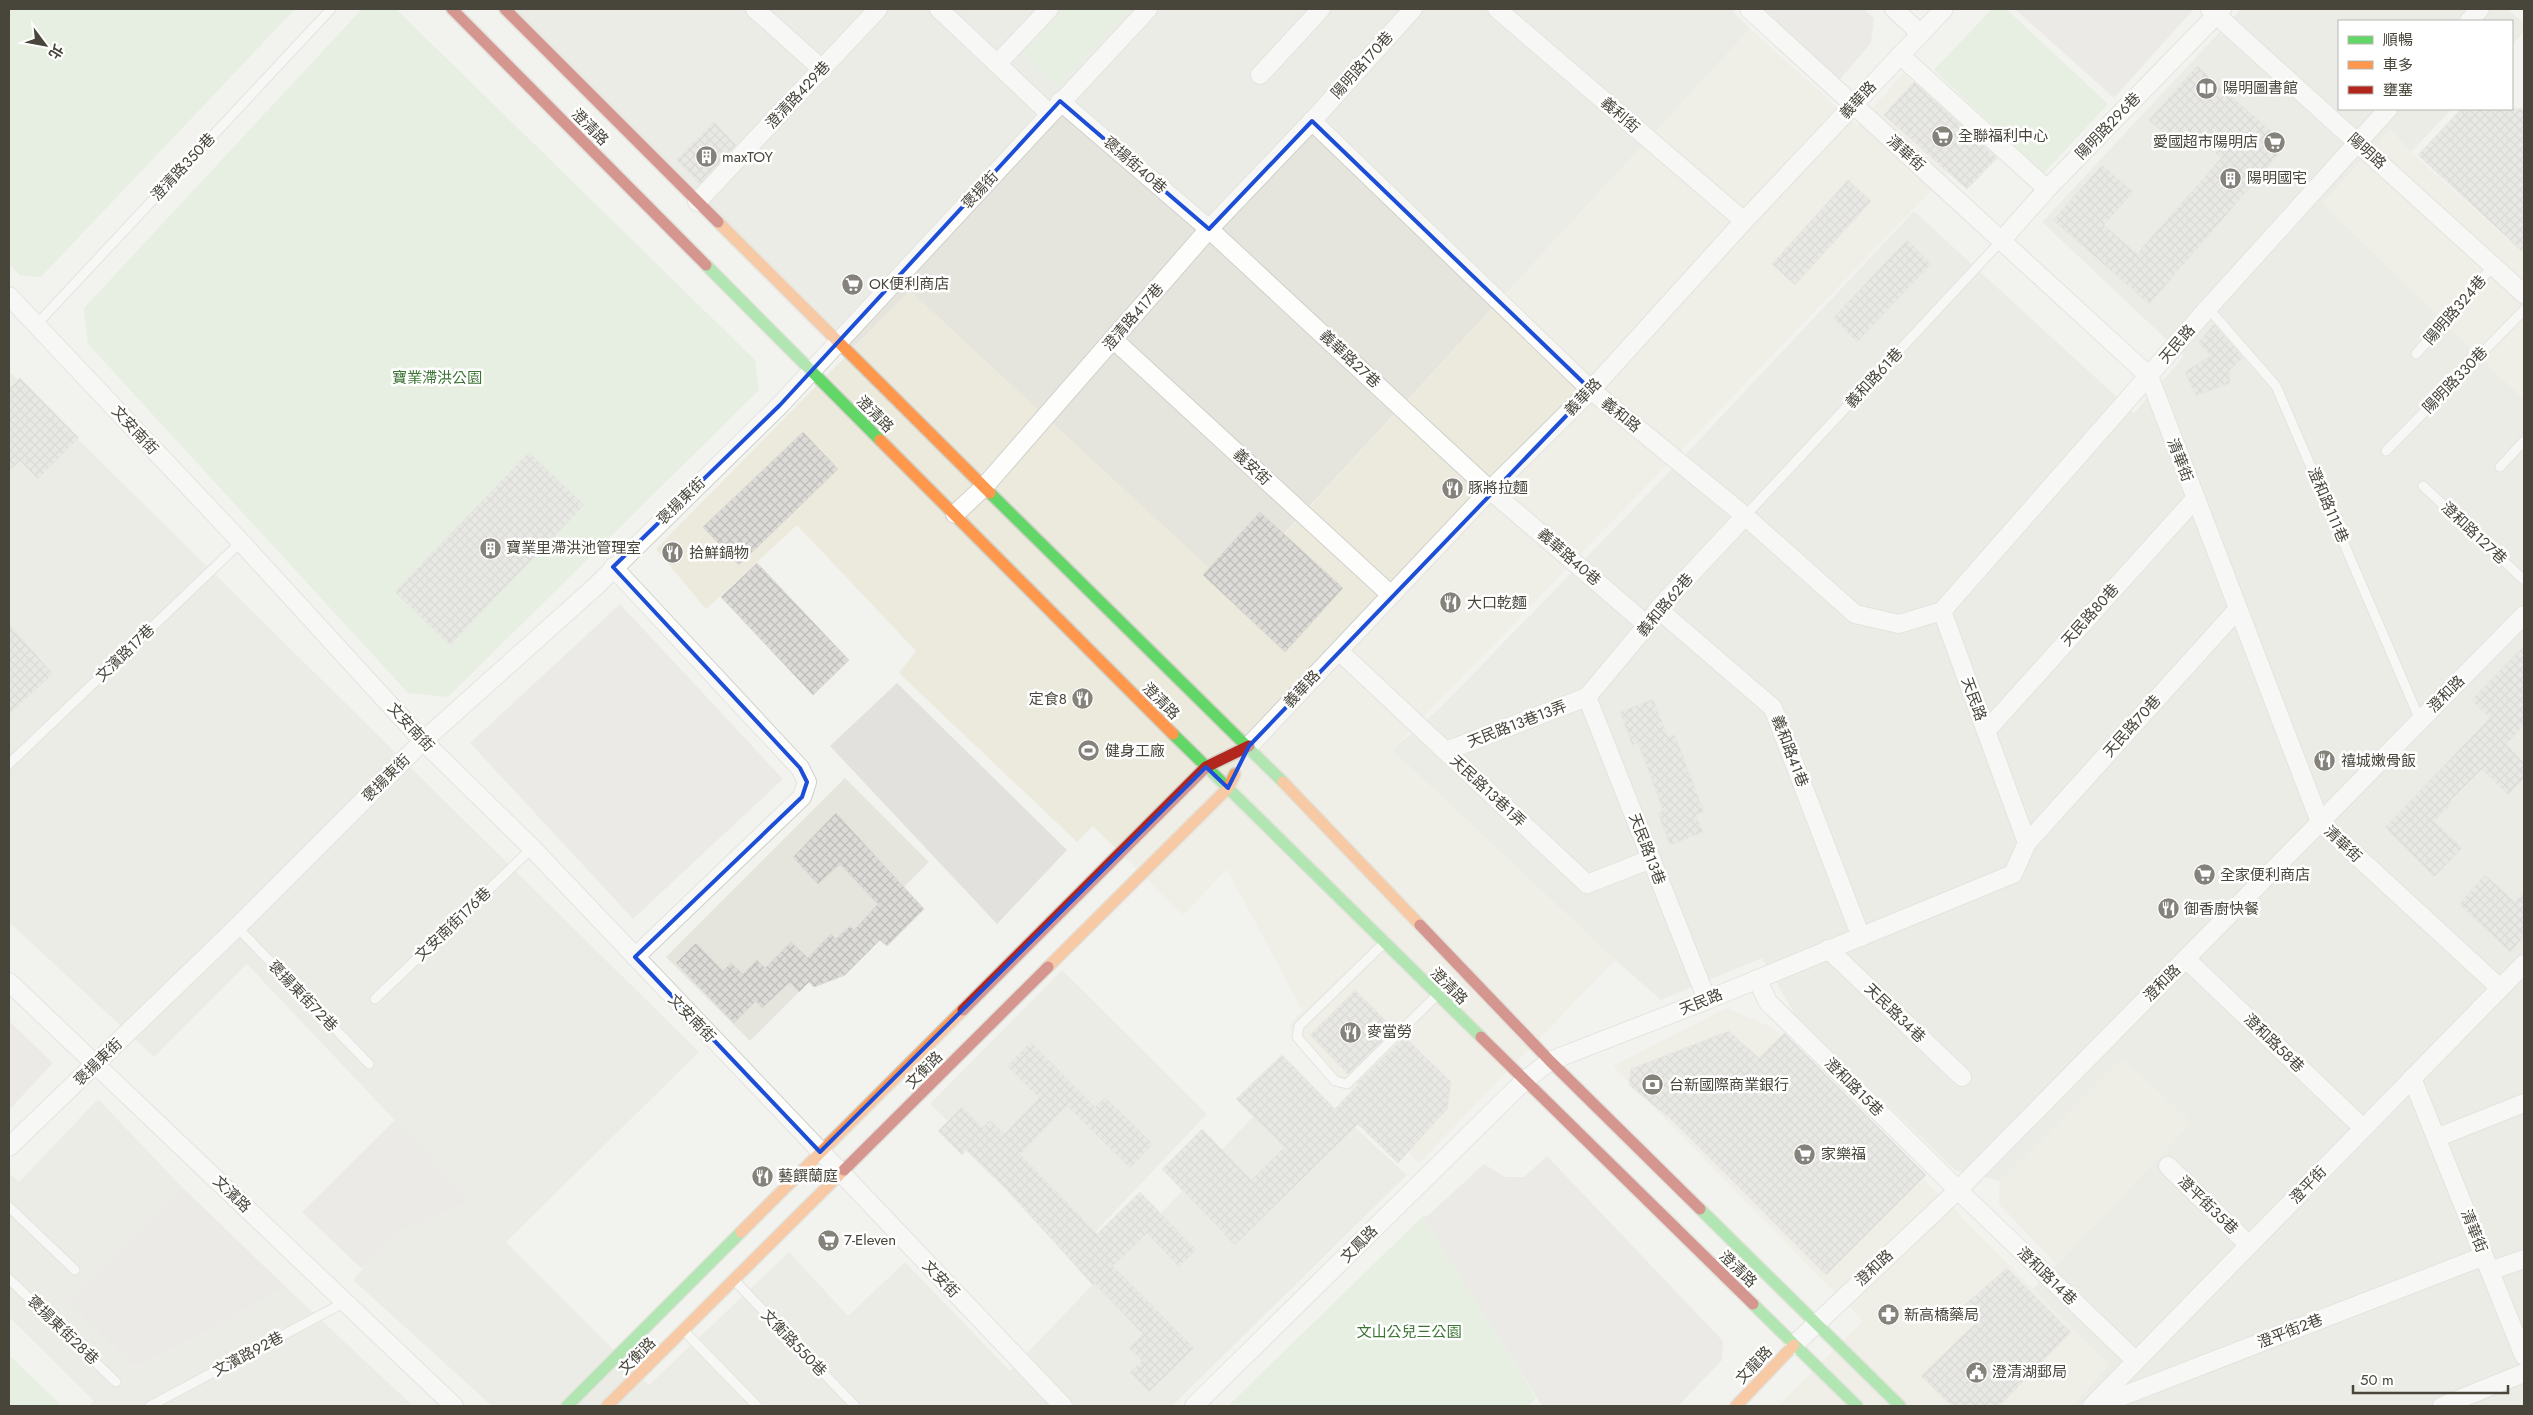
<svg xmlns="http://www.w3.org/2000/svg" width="2533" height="1415" viewBox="0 0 2533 1415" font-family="Jost,'Noto Sans TC',sans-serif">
<defs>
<pattern id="building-cross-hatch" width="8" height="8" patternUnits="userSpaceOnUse" patternTransform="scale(1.25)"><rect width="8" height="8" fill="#dcdbd7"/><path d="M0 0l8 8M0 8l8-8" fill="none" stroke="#bebdb9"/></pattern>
</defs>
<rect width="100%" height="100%" fill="#f2f2ee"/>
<g fill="#e5e5dd">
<path d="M511,9H1731L1750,29L1232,590L910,291L854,347Z"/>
<path d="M2241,9H2507L2524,23V32L2512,45V21H2339V109H2452L2411,152L2390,130L2524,400V1406H2073L2108,1365L2032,1290L2191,1123L2123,1058L2000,1181L1955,1170L1797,1018L1762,958L1661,1000L1615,960L1392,750L1439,709L1670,471L1914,211L2134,413L2184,356L2042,222Z"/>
<path d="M9,371L699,1052L506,1242L649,1385L789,1252L848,1316L905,1262L1010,1371L1295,1073L1407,1175L1172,1406H492L353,1280L393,1234L471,1201L247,964L154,1057L9,922Z"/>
<path d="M845,778L929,862L750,1041L666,957Z"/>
<path d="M1062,970L1207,1114L1079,1249L930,1104Z"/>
<path d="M98,1099L182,1187L67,1302L135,1368L287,1288L413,1406H89L94,1401L9,1317V1173L19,1182Z"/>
</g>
<g fill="#ece9dd">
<path d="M1750,29L1858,126L1903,73L1977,143L1392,750L1615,960L1419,1163L1289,1026L1302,1010L1227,869L1183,915L1093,826L1077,842L899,673L916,651L797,525L706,609L656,549L910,291L1233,590Z"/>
<path d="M2389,130L2411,152L2508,240L2524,223V400L2322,203Z"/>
<path d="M1726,1008L1773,1028L2109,1365L2073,1406H1778L1863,1321L1613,1066Z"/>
</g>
<path fill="#e8e7db" d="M2123,1057L2191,1123L2056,1264L1999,1204L2000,1181Z"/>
<g fill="#daead2">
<path d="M9,9H295L41,277L21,276L9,264Z"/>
<path d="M396,9L755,360L759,390L448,697L408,693L88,344L84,308L361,10Z"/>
<path d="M1064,9H1129L1058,87L1022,54Z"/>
<path d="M1992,9H2006L2108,104L2044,173L1934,70Z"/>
<path d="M1424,1215L1536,1398L1528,1406H1228Z"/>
<path d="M9,1355L62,1406H9Z"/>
</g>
<g fill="#e2e1de">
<path d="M1758,9H1864L1874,18L1871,43L1836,84Z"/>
<path d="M2015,9H2192L2193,10L2114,98Z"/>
<path d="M620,604L783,779L633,919L470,743Z"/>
<path d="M897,683L1067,850L997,924L830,746Z"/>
<path d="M9,1021L53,1063L9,1110Z"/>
<path d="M395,1120L471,1201L398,1232L362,1269L302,1212Z"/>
<path d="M1547,1156L1723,1341L1722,1360L1678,1406H1542L1424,1219L1484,1164L1505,1177H1524Z"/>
<path d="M182,1187L287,1288L135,1368L67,1302Z"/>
</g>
<g fill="url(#building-cross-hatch)" stroke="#dadad4">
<path d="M2197,66L2287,145L2149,304L2053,220L2102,165L2133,192L2104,225L2137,254L2221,158L2194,135L2182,149L2149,120Z"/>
<path d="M1914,82L1997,158L1967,189L1884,115Z"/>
<path d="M2461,109H2524V253L2418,155Z"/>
<path d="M714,122L736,145L700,184L676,160Z"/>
<path d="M1848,180L1871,201L1795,285L1772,264Z"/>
<path d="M1907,240L1931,264L1857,342L1833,318Z"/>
<path d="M2214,324L2243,357L2229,371L2230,383L2196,396L2185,372L2210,356L2199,342Z"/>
<path d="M20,378L79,438L38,479L20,461L9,471V389Z"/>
<path d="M803,432L838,469L739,565L703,527Z"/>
<path d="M529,452L584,505L450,645L395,592Z"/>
<path d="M1260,512L1343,588L1285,652L1203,575Z"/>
<path d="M757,563L849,660L813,695L721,597Z"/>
<path d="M9,624L53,674L9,714Z"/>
<path d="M2524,646V725L2506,744L2524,763V778L2508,795L2482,769L2450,801L2452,803L2434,821L2462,848L2434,877L2385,827L2490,718L2471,700Z"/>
<path d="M1653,699L1668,737L1675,735L1704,812L1696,815L1703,832L1670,845L1658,813L1663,810L1638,743L1632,745L1620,712Z"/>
<path d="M836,813L924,909L887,946L880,940L845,975L814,987L809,982L799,992L790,982L762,1008L756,1001L734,1023L676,963L696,943L723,971L731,963L743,974L757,960L765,968L791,942L808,958L831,934L836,939L850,926L854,930L878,904L840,864L818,884L793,857Z"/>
<path d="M2485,875L2515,902L2524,891V936L2510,952L2459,904Z"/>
<path d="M1355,990L1394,1029L1348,1074L1310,1035Z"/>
<path d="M1729,1031L1759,1058L1784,1033L1926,1175L1826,1275L1672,1120L1629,1085L1631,1069Z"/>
<path d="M1405,1037L1451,1082L1447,1109L1398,1163L1358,1124L1235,1245L1162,1169L1202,1129L1251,1180L1284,1147L1236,1099L1282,1055L1335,1109L1359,1084L1357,1083Z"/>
<path d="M1031,1042L1095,1107L1105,1097L1153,1144L1130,1168L1067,1106L1020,1154L1097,1234L1140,1192L1196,1250L1179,1267L1147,1233L1113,1266L1194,1348L1149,1392L1130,1372L1142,1361L1129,1348L1143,1334L1095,1284L1093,1285L1007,1190L966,1150L962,1155L938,1131L962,1107L982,1128L990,1120L1004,1134L1039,1098L1007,1066Z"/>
<path d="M2007,1268L2071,1332L1999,1406H1952L1921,1376L1977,1322L1961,1308Z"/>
</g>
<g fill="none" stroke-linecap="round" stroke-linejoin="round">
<defs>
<g id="lane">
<path d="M2208,308L2276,386L2420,720"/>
<path d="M36,325L331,9"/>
<path d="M2416,354L2493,266"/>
<path d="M2386,451L2524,310"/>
<path d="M2500,467L2524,441"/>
<path d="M2423,486L2524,580"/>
<path d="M1745,516L2002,240"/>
<path d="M9,764L241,542"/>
<path d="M237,927L369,1064"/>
<path d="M1384,943L1299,1026L1297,1037L1335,1081L1347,1084L1437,995"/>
<path d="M375,999L532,848"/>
<path d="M9,1207L75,1270"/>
<path d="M9,1279L116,1382"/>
<path d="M735,1281L855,1406"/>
<path d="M684,1331L757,1406"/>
<path d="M150,1406L345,1302"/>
</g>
<g id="street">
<path d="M755,9L823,70"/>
<path d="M939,9L1050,114"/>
<path d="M1497,9L1744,221"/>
<path d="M1749,9L2149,376L2320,822L2500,988"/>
<path d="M1894,9L1920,33"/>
<path d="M2210,9L2524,294"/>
<path d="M2469,21L2480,9"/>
<path d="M1900,55L2047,189"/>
<path d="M997,64L1049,9"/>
<path d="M1260,75L1321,9"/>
<path d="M1060,101L1209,229L1490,490L1647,625"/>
<path d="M1312,121L1591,390L1745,516L1855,614L1899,624L1942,611"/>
<path d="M697,202L878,9"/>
<path d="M2002,240L2047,189L2222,9"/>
<path d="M9,296L241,542L423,741L532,848L1063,1406"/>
<path d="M1113,339L1391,595"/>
<path d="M955,514L984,487L1209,229L1312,121L1413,9"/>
<path d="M613,567L800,768L807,782L802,797L635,957"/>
<path d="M1658,609L1773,708L1861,937"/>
<path d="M1339,651L1587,884L1651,859"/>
<path d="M1587,697L1707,1000"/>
<path d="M1986,731L2195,499"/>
<path d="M1249,746L1490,490L1591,390L1744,221L1944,9"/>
<path d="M1446,751L1587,697L1647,625L1658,609L1745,516"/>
<path d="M2027,843L2237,610"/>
<path d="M1828,949L1962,1077"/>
<path d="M2186,959L2363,1128"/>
<path d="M1757,979L1768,1002L1958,1190L2136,1361"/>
<path d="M9,982L454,1406"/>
<path d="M2412,1078L2524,1356"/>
<path d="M2436,1138L2524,1103"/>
<path d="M9,1147L237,927L423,741L595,587L780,405L1148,9"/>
<path d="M2168,1166L2249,1245"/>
<path d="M2490,1271L2524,1259"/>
<path d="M1794,1345L1958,1190L2524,615"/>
<path d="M1194,1406L1524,1081L1550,1061L1707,1000L2013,874L2027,843L1942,611L2208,308L2388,109"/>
<path d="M2092,1406L2524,964"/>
<path d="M2097,1406L2484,1256"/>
<path d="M2442,1406L2524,1373"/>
</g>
<g id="fast">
<path d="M706,265L880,440"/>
<path d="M990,493L1283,782"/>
<path d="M1173,734L1481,1037"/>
<path d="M1700,1209L1900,1406"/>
<path d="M1753,1304L1857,1406"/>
<path d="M567,1406L741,1232"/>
</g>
<g id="slow">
<path d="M718,222L990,493"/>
<path d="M880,440L1173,734"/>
<path d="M1283,782L1420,925"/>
<path d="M1048,967L1228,788L1235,774"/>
<path d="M741,1232L963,1010"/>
<path d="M607,1406L844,1170"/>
<path d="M1736,1406L1794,1345"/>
</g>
<g id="jam">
<path d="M452,9L706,265"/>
<path d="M505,9L718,222"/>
<path d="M1420,925L1550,1061L1700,1209"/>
<path d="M963,1010L1206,767L1249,746"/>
<path d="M1481,1037L1753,1304"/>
<path d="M844,1170L1048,967"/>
</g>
</defs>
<use href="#lane" stroke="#d0d0cc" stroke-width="11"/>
<use href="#street" stroke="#d0d0cc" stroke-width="20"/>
<use href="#fast" stroke="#cfcfc5" stroke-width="14"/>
<use href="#slow" stroke="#cfcfc5" stroke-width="14"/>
<use href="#jam" stroke="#cfcfc5" stroke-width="14"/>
<use href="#lane" stroke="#fdfdfc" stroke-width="9"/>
<use href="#street" stroke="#fdfdfc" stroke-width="18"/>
<use href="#fast" stroke="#63d668" stroke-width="11"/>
<use href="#slow" stroke="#ff974d" stroke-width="11"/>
<use href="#jam" stroke="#b3261e" stroke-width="11"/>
</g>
<path d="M0 0H2533V1415H0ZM1060,101L1209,229L1312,121L1591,390L1249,746L1228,788L1206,767L820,1152L635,957L802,797L807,782L800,768L613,567L780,405Z" fill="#f2f2ee" fill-opacity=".55" fill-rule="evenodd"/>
<path fill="none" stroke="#1d4ed8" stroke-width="4" stroke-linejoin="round" d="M1060,101L1209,229L1312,121L1591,390L1249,746L1228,788L1206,767L820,1152L635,957L802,797L807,782L800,768L613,567L780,405Z"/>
<defs>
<symbol id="library-disc" viewBox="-11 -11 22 22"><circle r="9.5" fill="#84827a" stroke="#fff"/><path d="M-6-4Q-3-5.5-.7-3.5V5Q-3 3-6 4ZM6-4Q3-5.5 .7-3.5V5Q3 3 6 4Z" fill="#fff"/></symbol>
<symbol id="supermarket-disc" viewBox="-11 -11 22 22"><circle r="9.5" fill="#84827a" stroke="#fff"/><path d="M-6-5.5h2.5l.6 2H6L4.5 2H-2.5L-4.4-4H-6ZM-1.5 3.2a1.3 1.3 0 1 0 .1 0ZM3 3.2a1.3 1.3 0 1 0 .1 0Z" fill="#fff"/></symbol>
<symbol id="building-disc" viewBox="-11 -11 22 22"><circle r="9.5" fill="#84827a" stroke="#fff"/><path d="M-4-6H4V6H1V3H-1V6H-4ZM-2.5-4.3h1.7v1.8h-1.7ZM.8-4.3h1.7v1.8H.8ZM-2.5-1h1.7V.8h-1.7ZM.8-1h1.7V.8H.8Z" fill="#fff"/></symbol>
<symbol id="restaurant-disc" viewBox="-11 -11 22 22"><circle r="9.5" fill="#84827a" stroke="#fff"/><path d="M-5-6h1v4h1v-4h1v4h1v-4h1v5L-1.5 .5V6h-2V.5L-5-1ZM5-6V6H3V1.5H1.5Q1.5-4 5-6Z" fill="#fff"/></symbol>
<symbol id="stadium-disc" viewBox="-11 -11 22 22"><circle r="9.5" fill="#84827a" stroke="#fff"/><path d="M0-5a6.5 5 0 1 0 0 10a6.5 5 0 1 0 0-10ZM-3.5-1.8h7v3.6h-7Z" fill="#fff"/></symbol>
<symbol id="bank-disc" viewBox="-11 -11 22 22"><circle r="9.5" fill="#84827a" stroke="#fff"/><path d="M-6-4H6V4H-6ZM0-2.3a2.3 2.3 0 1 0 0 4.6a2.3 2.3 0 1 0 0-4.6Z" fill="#fff"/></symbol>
<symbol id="pharmacy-disc" viewBox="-11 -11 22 22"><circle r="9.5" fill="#84827a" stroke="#fff"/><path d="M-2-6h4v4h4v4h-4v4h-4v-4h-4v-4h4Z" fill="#fff"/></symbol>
<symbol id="civic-disc" viewBox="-11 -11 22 22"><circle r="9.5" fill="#84827a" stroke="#fff"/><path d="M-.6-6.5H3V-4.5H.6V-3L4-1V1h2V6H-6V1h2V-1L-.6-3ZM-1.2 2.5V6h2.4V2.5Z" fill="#fff"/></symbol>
</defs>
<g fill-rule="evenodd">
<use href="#library-disc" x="2194" y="76" width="25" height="25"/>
<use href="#supermarket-disc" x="1930" y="124" width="25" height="25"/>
<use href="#supermarket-disc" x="2262" y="130" width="25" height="25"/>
<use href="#building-disc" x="694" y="144" width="25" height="25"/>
<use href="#building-disc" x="2218" y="166" width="25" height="25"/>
<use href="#supermarket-disc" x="840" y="272" width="25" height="25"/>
<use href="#restaurant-disc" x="1440" y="476" width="25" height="25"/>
<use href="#building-disc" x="478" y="536" width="25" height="25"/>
<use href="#restaurant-disc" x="660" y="540" width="25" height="25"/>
<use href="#restaurant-disc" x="1438" y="590" width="25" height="25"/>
<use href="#restaurant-disc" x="1070" y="686" width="25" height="25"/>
<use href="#stadium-disc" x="1076" y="738" width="25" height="25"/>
<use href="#restaurant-disc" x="2312" y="748" width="25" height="25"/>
<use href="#supermarket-disc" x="2192" y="862" width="25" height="25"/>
<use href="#restaurant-disc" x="2156" y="896" width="25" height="25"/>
<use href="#restaurant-disc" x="1338" y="1020" width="25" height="25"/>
<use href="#bank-disc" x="1640" y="1072" width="25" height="25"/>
<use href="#supermarket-disc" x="1792" y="1142" width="25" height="25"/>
<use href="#restaurant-disc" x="750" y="1164" width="25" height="25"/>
<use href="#supermarket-disc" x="816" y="1228" width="25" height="25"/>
<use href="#pharmacy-disc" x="1876" y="1302" width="25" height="25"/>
<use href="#civic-disc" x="1964" y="1360" width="25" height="25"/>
</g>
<g text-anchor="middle" stroke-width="5" stroke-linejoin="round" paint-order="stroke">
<g font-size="15" fill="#48463b" stroke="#fff">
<text transform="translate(1362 65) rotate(-48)" y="5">陽明路170巷</text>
<text transform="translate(798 95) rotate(-47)" y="5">澄清路429巷</text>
<text transform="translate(1858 100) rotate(-47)" y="5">義華路</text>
<text transform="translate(1620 115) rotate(41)" y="5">義利街</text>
<text transform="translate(2108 126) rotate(-46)" y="5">陽明路296巷</text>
<text transform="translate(590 127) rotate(45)" y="5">澄清路</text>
<text transform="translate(2367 151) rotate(42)" y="5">陽明路</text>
<text transform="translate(1906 153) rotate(42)" y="5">清華街</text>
<text transform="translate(1135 165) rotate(41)" y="5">褒揚街40巷</text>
<text transform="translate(183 167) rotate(-47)" y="5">澄清路350巷</text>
<text transform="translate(980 190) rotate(-47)" y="5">褒揚街</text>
<text transform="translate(2455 310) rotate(-49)" y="5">陽明路324巷</text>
<text transform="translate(1133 317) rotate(-49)" y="5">澄清路417巷</text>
<text transform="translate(2177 344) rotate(-49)" y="5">天民路</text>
<text transform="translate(1350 359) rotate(43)" y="5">義華路27巷</text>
<text transform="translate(1874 378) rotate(-47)" y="5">義和路61巷</text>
<text transform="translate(2455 380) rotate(-46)" y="5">陽明路330巷</text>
<text transform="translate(1583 397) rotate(-46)" y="5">義華路</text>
<text transform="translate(875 414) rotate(45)" y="5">澄清路</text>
<text transform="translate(1621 415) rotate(39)" y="5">義和路</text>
<text transform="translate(135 430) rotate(47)" y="5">文安南街</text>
<text transform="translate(2180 460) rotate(69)" y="5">清華街</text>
<text transform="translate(1252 467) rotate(43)" y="5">義安街</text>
<text transform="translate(681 501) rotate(-44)" y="5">褒揚東街</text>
<text transform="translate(2328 505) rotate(67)" y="5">澄和路111巷</text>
<text transform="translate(2474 533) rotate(43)" y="5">澄和路127巷</text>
<text transform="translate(1569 557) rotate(41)" y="5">義華路40巷</text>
<text transform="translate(1665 605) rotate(-50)" y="5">義和路62巷</text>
<text transform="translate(2090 615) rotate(-48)" y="5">天民路80巷</text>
<text transform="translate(125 653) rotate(-44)" y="5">文濱路17巷</text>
<text transform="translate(1302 689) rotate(-47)" y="5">義華路</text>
<text transform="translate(2446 694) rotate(-45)" y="5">澄和路</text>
<text transform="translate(1974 699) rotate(70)" y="5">天民路</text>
<text transform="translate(1161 701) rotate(45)" y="5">澄清路</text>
<text transform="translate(1517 724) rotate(-21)" y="5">天民路13巷13弄</text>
<text transform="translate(2132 726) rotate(-48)" y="5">天民路70巷</text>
<text transform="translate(411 727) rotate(47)" y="5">文安南街</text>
<text transform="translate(1790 751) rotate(69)" y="5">義和路41巷</text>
<text transform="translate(386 778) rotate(-45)" y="5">褒揚東街</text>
<text transform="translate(1488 791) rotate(43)" y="5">天民路13巷1弄</text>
<text transform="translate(2343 844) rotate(43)" y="5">清華街</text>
<text transform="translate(1647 849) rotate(69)" y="5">天民路13巷</text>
<text transform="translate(453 924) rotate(-44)" y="5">文安南街176巷</text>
<text transform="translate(2162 983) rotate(-45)" y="5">澄和路</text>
<text transform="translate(1449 986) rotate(45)" y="5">澄清路</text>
<text transform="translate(303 996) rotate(46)" y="5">褒揚東街72巷</text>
<text transform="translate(1701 1002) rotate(-22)" y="5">天民路</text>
<text transform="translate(1895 1013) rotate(44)" y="5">天民路34巷</text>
<text transform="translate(692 1018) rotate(46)" y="5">文安南街</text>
<text transform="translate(2274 1043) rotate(44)" y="5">澄和路58巷</text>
<text transform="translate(98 1062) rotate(-44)" y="5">褒揚東街</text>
<text transform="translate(924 1070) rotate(-45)" y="5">文衡路</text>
<text transform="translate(1854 1087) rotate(45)" y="5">澄和路15巷</text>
<text transform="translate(2308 1185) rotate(-46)" y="5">澄平街</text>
<text transform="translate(232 1194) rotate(44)" y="5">文濱路</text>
<text transform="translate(2208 1205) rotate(44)" y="5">澄平街35巷</text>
<text transform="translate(2474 1231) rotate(68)" y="5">清華街</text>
<text transform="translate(1359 1244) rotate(-45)" y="5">文鳳路</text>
<text transform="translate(1874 1268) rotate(-43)" y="5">澄和路</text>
<text transform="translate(1738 1269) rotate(44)" y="5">澄清路</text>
<text transform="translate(2047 1276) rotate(44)" y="5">澄和路14巷</text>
<text transform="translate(941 1279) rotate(46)" y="5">文安街</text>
<text transform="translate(63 1330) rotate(44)" y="5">褒揚東街28巷</text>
<text transform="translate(2290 1331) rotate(-21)" y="5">澄平街2巷</text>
<text transform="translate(794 1343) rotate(46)" y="5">文衡路550巷</text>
<text transform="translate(248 1354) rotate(-28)" y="5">文濱路92巷</text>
<text transform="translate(637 1356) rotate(-45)" y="5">文衡路</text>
<text transform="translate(1754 1365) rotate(-47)" y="5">文龍路</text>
</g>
<g font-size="15" fill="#48463b" stroke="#fff" text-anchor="start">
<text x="2223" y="93">陽明圖書館</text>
<text x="1958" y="141">全聯福利中心</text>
<text x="2258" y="147" text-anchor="end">愛國超市陽明店</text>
<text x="722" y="162">maxTOY</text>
<text x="2247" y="183">陽明國宅</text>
<text x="869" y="289">OK便利商店</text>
<text x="1468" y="493">豚將拉麵</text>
<text x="506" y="553">寶業里滯洪池管理室</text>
<text x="689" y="558">拾鮮鍋物</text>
<text x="1467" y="608">大口乾麵</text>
<text x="1067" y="704" text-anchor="end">定食8</text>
<text x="1105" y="756">健身工廠</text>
<text x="2341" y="766">禧城嫩骨飯</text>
<text x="2220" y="880">全家便利商店</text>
<text x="2184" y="914">御香廚快餐</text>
<text x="1367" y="1037">麥當勞</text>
<text x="1669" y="1090">台新國際商業銀行</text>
<text x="1821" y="1159">家樂福</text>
<text x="778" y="1181">藝饌蘭庭</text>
<text x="844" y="1245">7-Eleven</text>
<text x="1904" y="1320">新高橋藥局</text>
<text x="1992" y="1377">澄清湖郵局</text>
</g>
<g font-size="15" fill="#3c7434" stroke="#fff">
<text x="437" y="383">寶業滯洪公園</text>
<text x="1409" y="1337">文山公兒三公園</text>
</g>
</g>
<rect width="2533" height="1415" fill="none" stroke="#48463b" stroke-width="20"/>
<rect x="2338" y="20" width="175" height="90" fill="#ffffff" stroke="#b6b5b1"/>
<rect x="2348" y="36" width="25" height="8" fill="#63d668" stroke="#b6b5b1"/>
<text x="2383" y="45" font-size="15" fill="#48463b">順暢</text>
<rect x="2348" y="61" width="25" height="8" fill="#ff974d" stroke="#b6b5b1"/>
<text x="2383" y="70" font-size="15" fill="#48463b">車多</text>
<rect x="2348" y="86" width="25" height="8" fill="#b3261e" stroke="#b6b5b1"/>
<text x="2383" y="95" font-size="15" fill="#48463b">壅塞</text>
<g transform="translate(45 45) rotate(122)" stroke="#ffffff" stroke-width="4" paint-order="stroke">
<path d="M0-4L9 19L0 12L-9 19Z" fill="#48463b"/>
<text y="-8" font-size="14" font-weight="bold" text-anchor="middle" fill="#48463b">北</text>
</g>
<path d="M2353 1385v8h155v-8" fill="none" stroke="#48463b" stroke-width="2.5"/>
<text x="2360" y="1385" font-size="15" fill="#48463b" stroke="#ffffff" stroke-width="4" paint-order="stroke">50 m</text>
</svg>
